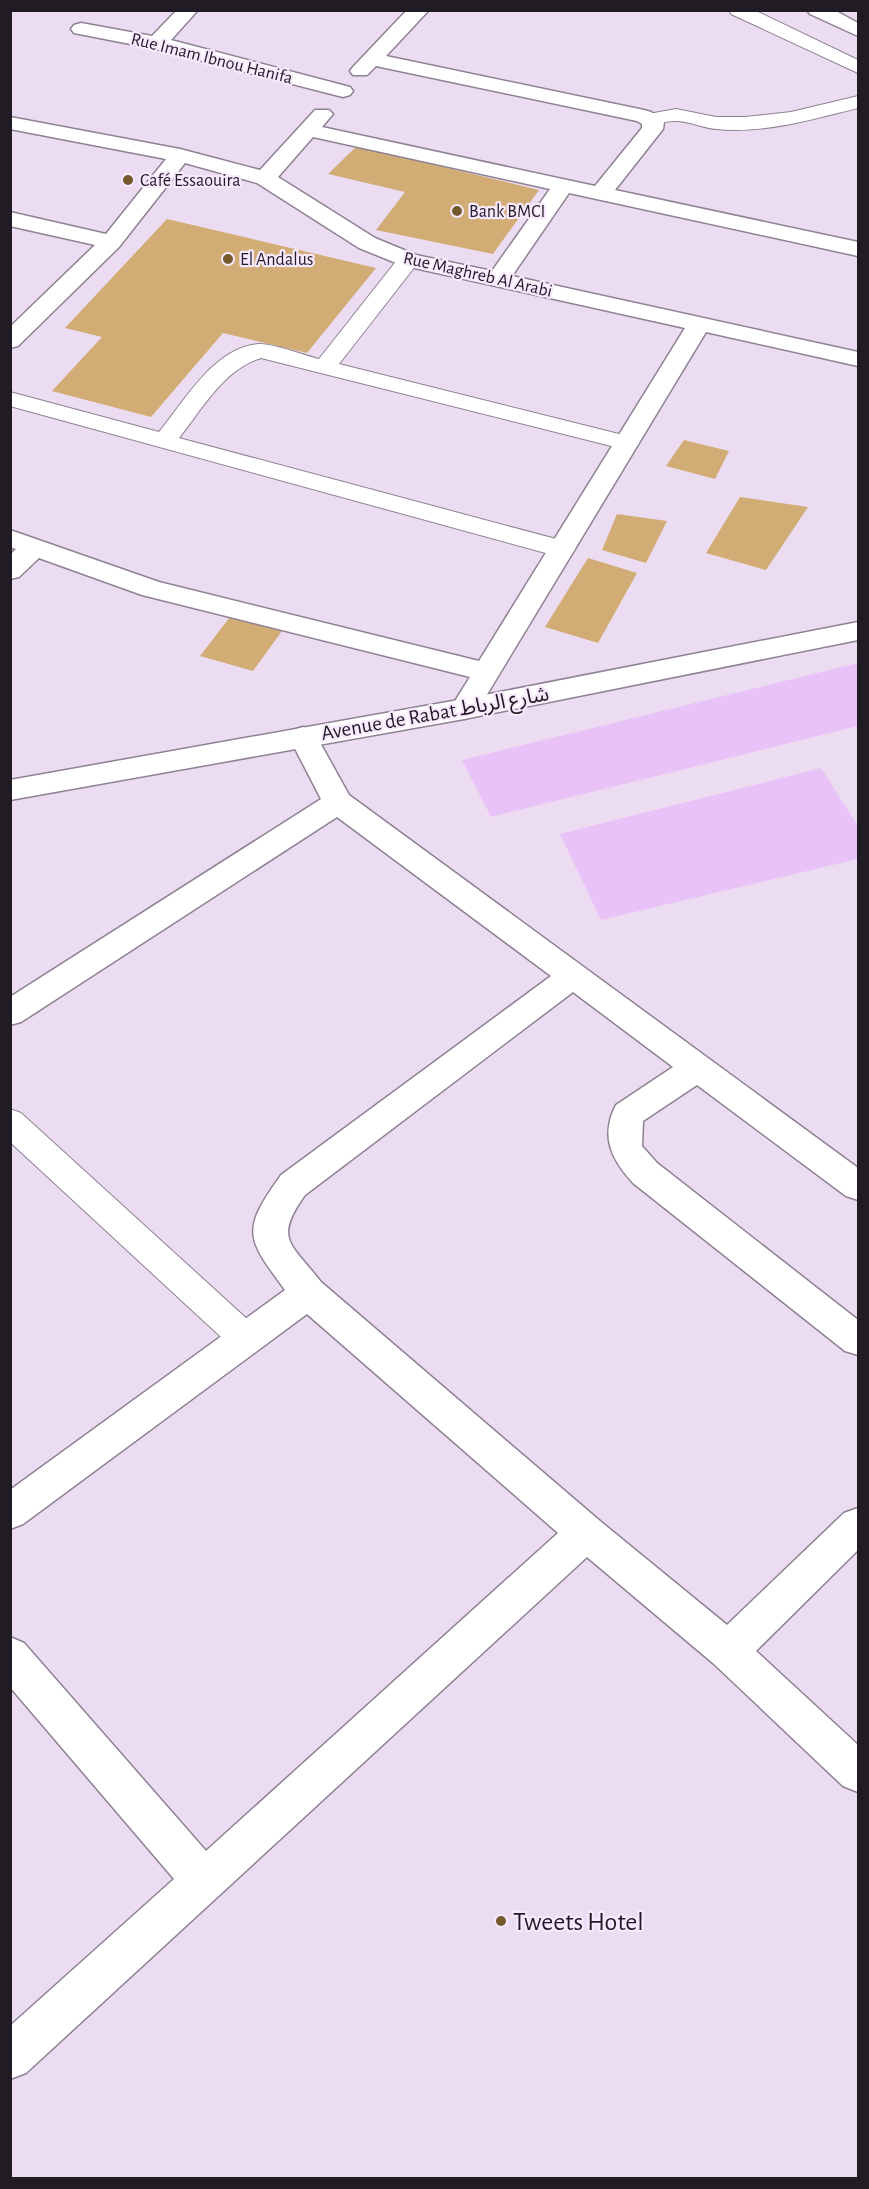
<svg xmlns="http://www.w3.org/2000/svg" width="869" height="2189" viewBox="0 0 869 2189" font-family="'Alegreya Sans','Noto Sans Arabic',sans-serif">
<rect width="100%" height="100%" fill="#ecdcf2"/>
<g fill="#e9c2f7">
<path d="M858,663V726L491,817L462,760Z"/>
<path d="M821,768L858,826V859L601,920L560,834Z"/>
</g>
<g fill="#d1ac75">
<path d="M357,146L539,190L493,254L376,230L405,192L328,174Z"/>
<path d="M167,219L376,268L307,353L223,333L151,417L52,391L102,337L65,328Z"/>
<path d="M684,440L729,451L715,479L666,466Z"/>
<path d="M740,497L808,507L766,570L706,553Z"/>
<path d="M617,514L667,521L646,563L602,550Z"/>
<path d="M588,558L637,573L598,643L545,627Z"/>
<path d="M230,617L282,631L253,671L200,656Z"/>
</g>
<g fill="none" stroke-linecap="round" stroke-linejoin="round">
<defs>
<g id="lane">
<path d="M729,10H754L858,60V73L731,14Z"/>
<path d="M858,96V108C813,119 764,134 716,129C703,128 689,121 675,121C664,121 654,126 643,123L640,119L643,115L676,109L716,117H745L791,112Z"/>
<path d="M409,253L417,255L420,260L339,364L635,438L639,443L635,448L627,450L261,358C224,369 202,409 179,438L571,543L575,549L571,555L562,557L553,555L10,406V392L159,432C184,402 214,347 259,344C275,344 303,355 319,359L401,255Z"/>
<path d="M10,1109L21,1113L258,1329L263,1339L258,1349L246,1354L234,1349L10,1142Z"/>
</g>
<g id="street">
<path d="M177,10H198L171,40L350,87L353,91L350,95L343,97L156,49L74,33L71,29L74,25L81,23L152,36Z"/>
<path d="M407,10H429L386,56L644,110L651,112L664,122L663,129L615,190L858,242V256L569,193L512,276L858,352V366L706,332L474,716L464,719L454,716L450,709L470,677L142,595L39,558L19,577L10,579V555L16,549L10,547V530L159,582L479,661L685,328L401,265L359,248L257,183L185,163L119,247L18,346L10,348V327L95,245L10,226V212L106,234L166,159L10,129V117L180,149L260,170L315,110H329L333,114L322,127L595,186L642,128V124L637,121L376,66L367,75H353L350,71L353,67ZM313,137L550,189L492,271L416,255L375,238L278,177Z"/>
<path d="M303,727L313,730L349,795L858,1168V1200L846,1196L697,1085L643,1121L642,1146L657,1163L858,1320V1355L845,1351L633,1183C611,1159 600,1136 616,1105L673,1067L573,992L305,1195C273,1240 291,1243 321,1282L600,1521L727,1625L844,1513L858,1508V1550L756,1651L858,1745V1792L843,1786L714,1664L587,1557L26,2073L10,2079V2026L174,1879L10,1687V1637L24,1643L206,1851L558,1533L307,1314L23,1524L10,1529V1490L285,1290C246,1237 241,1231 281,1175L551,976L337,817L21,1022L10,1025V997L321,799L289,737L293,730Z"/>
</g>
<g id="secondary">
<path d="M807,10H834L858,23V36L810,14Z"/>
<path d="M858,622V640L464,719L10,800V780L464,699Z"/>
</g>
</defs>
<use href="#lane" stroke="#8f8194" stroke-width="2"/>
<use href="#street" stroke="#8f8194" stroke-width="3"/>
<use href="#secondary" stroke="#8f8194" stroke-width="3"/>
<use href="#lane" fill="#fff" fill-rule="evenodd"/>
<use href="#street" fill="#fff" fill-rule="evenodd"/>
<use href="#secondary" fill="#fff" fill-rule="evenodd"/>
</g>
<g fill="#75592c" stroke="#f9e9ff" stroke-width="2">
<circle cx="128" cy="180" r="6"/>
<circle cx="457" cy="211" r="6"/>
<circle cx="228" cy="259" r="6"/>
<circle cx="501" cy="1921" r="6"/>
</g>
<g text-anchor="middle" stroke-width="4.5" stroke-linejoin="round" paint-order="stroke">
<g font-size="18" fill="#211c23" stroke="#f9e9ff">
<text transform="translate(212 58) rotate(14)" y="6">Rue Imam Ibnou Hanifa</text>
<text transform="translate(478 274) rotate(13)" y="6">Rue Maghreb Al Arabi</text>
</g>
<g font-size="18" fill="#211c23" stroke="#f9e9ff" text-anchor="start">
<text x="140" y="186">Café Essaouira</text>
<text x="469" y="217">Bank BMCI</text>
<text x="240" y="265">El Andalus</text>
</g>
<g font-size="21" fill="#211c23" stroke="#f9e9ff">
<text transform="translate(435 713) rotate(-10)" y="7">Avenue de Rabat شارع الرباط</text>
</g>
<g font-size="26" fill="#211c23" stroke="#f9e9ff" text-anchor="start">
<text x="513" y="1930">Tweets Hotel</text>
</g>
</g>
<rect width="869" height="2189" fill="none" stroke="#211c23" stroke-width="24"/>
</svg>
